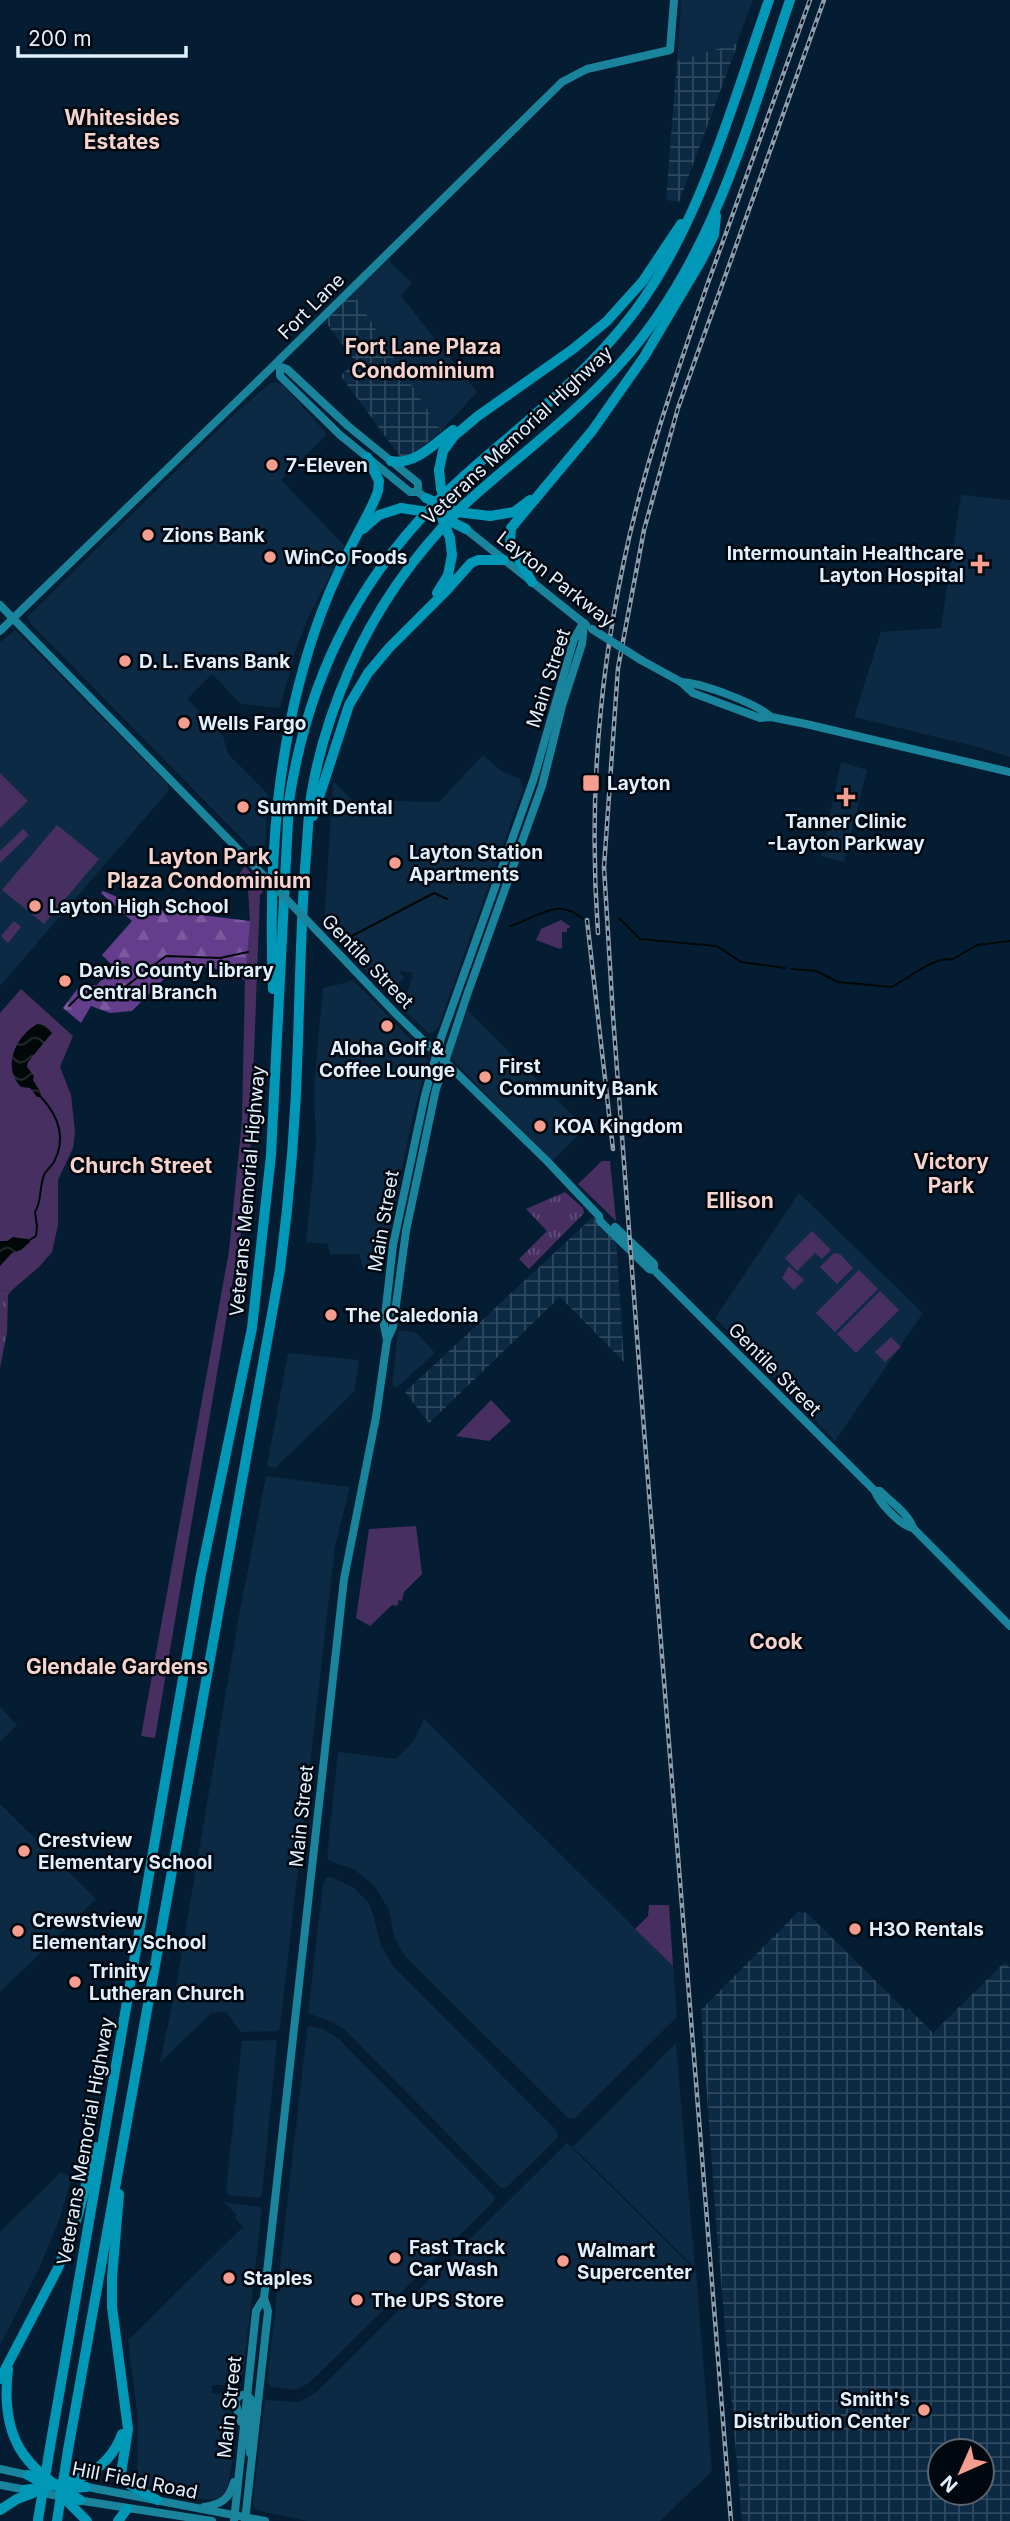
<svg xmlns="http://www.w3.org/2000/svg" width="1010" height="2521" viewBox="0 0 1010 2521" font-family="Inter,sans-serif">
<defs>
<pattern id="industrial-grid" width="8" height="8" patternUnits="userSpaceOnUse" patternTransform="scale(1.75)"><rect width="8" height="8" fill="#0c2a43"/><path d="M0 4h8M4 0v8" fill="none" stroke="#2f495f"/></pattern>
<pattern id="grass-tufts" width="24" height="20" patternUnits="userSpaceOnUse" patternTransform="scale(1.75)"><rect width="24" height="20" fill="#473061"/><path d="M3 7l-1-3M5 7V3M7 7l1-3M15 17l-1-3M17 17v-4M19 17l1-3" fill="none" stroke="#614e79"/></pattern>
<pattern id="forest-firs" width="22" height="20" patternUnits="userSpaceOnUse" patternTransform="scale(1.75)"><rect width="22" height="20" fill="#643d8c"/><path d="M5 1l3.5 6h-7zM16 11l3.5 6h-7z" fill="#7a599d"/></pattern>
<pattern id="water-waves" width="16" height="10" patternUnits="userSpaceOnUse" patternTransform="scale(1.75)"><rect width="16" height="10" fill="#000908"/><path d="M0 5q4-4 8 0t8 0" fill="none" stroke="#252d2d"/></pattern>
</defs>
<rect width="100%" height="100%" fill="#051d32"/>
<g fill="#0c2a43">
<path d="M681,0H753L735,48L677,64Z"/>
<path d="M386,258L412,283L401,296L477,392L441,431L352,292Z"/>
<path d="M275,382L283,385L327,434L281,480L345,546L308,618L295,652L280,708L241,704L212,674L187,699L223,736L228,754L268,794L265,846H249L30,623L27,617L230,418L269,384Z"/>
<path d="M961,495L1010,500V757L978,747L854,717L881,632L941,628Z"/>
<path d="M15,630L167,784L169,790L0,986V642Z"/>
<path d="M483,755L501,771L520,779L523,789L439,1025L434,1032L428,1033L403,1009L413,973L399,971L404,978L388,994L324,927L333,781L352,800L439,802Z"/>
<path d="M841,762L867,770L844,862L821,856Z"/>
<path d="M352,979L424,1053L427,1061L410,1129L384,1258L381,1262L364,1270L359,1254H330L328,1244L306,1242L316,1143L314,1088L323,988L349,982Z"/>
<path d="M467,1010L585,1128L552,1161L453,1060L452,1053Z"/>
<path d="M799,1193L923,1313L835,1441L715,1318Z"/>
<path d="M398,1330L417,1333L435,1353L396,1388L392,1385Z"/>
<path d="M288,1353L359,1360L354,1392L275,1468L267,1466Z"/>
<path d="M266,1476L350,1487L335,1547L280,2028L277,2031L241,2032L226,2012L211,2013L160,2063L177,1981L238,1621Z"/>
<path d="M0,1707L17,1725L0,1742Z"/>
<path d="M424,1719L673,1966L677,2017L575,2118H568L405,1956L394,1937L389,1910L374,1885L353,1869L330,1861L327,1857L338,1752L396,1759L413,1742Z"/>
<path d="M0,1804L96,1899L0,1992Z"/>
<path d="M331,1877L353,1887L368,1902L373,1914L381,1946L394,1967L557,2131V2138L506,2188H501L346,2031L332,2022L308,2013L323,1884L326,1878Z"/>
<path d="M309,2026L323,2029L340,2040L495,2197L493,2202L309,2383L295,2390L272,2387L267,2381L307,2030Z"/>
<path d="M277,2040L262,2196L259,2198L228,2195L226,2190L242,2041Z"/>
<path d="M676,2043L695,2268L573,2147Z"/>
<path d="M567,2143L696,2271L712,2471L660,2521H307L255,2510L253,2504L255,2482L265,2400L299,2402L314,2394Z"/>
<path d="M60,2173L72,2177L58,2223L38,2271L0,2345V2232Z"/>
<path d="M224,2202L261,2207L262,2209L243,2373L228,2385H212V2393L223,2394L228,2398L236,2425L235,2446L228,2486L226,2493L220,2498L208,2500L137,2484L138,2420L128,2340L243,2227L235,2218L237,2215Z"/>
</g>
<g fill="url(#industrial-grid)" fill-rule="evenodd">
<path d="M738,43L679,202L666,200L677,61Z"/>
<path d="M352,292L441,431L404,462L341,376L355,361L324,320Z"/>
<path d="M593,1217L616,1238L624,1362L560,1297L429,1423L405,1392Z"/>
<path d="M798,1912L807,1913L906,2011L909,2009L933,2033L1005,1962L1010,1968V2521H742L716,2223L701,2010ZM940,2451H982V2493H940Z"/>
</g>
<g fill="url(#grass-tufts)">
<path d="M565,1192L583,1208L584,1213L529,1269L519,1259L547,1231L526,1209Z"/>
<path d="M12,1290L8,1295L7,1332L0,1368V1291Z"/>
</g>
<path fill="url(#forest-firs)" d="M103,891L144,908L250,921V963L245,980L210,967L172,971L132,1011L110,1013L91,1006L81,1023L63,1008L78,988L97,985L114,967L102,955L132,921L101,893Z"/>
<g fill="#473061">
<path d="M0,773L28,801L0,828Z"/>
<path d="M57,825L99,859L44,924L2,890Z"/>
<path d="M23,829L29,835L0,863V851Z"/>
<path d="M245,866L264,890L260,895L249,1185L155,1738L141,1736L229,1251L242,1120L245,980L250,921L248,889L239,874Z"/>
<path d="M561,920L571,927L567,928V932H562V948L560,949L536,940L541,929Z"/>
<path d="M14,921L21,927L8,943L1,936Z"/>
<path d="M21,989L73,1036L60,1067L71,1095L75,1132L73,1148L58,1180V1225L52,1252L39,1267L12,1290L0,1291V1013Z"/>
<path d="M602,1161H610L616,1221L578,1184Z"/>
<path d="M812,1231L831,1250L822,1259L815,1253L797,1271L785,1258Z"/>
<path d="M834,1253L840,1254L853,1268L837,1284L820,1267Z"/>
<path d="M789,1266L804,1280L794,1290L782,1278Z"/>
<path d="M859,1270L878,1289L835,1332L816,1313Z"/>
<path d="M880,1291L899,1310L856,1353L837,1334Z"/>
<path d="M891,1337L901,1347L885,1362L875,1352Z"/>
<path d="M491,1400L511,1421L489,1441L456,1436Z"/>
<path d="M416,1526L422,1574L404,1592L402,1601L399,1600L397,1606L392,1605L370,1626L356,1618L369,1529Z"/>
<path d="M649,1905H669L673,1966L635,1929L648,1916Z"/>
</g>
<g fill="url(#water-waves)">
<path d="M37,1024L45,1025L52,1033L28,1062L27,1067L34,1076L33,1080L41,1093L40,1097H37L30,1088L21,1087C2,1067 15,1037 37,1024Z"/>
<path d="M13,1237L28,1239L30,1242L21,1250L12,1253L0,1266V1241H7Z"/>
</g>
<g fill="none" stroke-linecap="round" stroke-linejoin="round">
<g stroke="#000908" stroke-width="2">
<path d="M619,918L640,939L717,946L741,962L785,968"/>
<path d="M510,926C538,918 556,896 583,919"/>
<path d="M348,938L434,893L447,899"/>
<path d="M792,969L816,971L838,982L892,987L926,966L940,960L953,959L977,945L1010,941"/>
<path d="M69,1006L80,995L113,996L166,956L220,958L248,952"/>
<path d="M28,1241L36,1236L37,1226L35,1212C42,1201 39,1188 44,1175C46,1170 51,1167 54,1162C67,1137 58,1115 40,1096"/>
</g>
<g stroke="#19849c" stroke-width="8">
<path d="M278,366L287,369L348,426L418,483V492"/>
<path d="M280,368V376L340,435L410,492H418L426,498"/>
<path d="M462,526L586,625"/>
<path d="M0,605L267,879"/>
<path d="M0,631L266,373L562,82L587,69L670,50L674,0"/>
<path d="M641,660L681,682L693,693L760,718L771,717L806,724L1010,772"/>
<path d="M681,682C702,683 756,703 771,717"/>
<path d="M320,934L396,1014L547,1161L599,1216L600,1221L649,1269L654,1270L875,1491C879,1503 901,1526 913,1528"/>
<path d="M615,1227L654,1264V1270"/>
<path d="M387,1340L384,1325L393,1245L425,1095L441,1038L534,778L574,639L582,625"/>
<path d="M875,1491H880C891,1502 909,1514 913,1528L1010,1626"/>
<path d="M241,2422L235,2401L239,2396L246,2394L253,2402L249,2443L250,2453"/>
<path d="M0,2469L32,2476"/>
<path d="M0,2485L64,2497"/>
<path d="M82,2486L265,2521"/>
<path d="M77,2500L212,2521"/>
<path d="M204,2507C221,2504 229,2500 234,2482"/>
<path d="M234,2521L256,2311L264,2298L268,2263L344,1579L376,1417L387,1340L393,1327L406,1231L436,1089L467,995L542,786L562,706L582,644L584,623"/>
<path d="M245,2521L268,2311L264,2298"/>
</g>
<g stroke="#0098b6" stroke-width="10">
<path d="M391,461C415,466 435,443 453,430"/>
<path d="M439,470L443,451L454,436L478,416L573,349L607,321L643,281L681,224"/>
<path d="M490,516L514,512L530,500"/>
<path d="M363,529L379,515L401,508"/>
<path d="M532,582L510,544L511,528L592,431L644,357L701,261L714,235L716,216"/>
<path d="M437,593L448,575L452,555"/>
<path d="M313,816L349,705L368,673L389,648L446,591L471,563L478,560H504"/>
<path d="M273,989C268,861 276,733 322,611C333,582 347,553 362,525C368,514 374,503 378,491L379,481L367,457"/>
<path d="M119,2194L112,2278V2307L128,2429L121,2474L130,2485L157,2500"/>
<path d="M8,2369C0,2437 23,2469 80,2500"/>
<path d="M0,2379L58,2268L78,2215L96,2147"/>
<path d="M50,2447L201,1574L252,1328L271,1155L289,801C309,670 365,564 464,476C524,423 587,375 635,311C701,222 732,104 769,0"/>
<path d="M68,2450L280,1269C290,1193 296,1117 298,1041C300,979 301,917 306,855C308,834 308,812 312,791C319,749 333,707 350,668C377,607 416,552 464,505C515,458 572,418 618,366C711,265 747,127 790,0"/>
<path d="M28,2475L47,2486"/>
<path d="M62,2489L86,2487"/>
<path d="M24,2490C66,2485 106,2478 122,2434"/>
<path d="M60,2494L87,2521"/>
<path d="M0,2510L17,2499L33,2493"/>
<path d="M118,2521L127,2509"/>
</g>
<defs>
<g id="rail">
<path d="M587,920L613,1149"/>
<path d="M598,933C589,809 598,683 624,561C644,465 676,375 708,283C742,189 776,94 810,0"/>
<path d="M731,2521L644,1430L613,1016L604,867L618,668L644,530L678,408L824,0"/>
</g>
</defs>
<use href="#rail" stroke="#8b9dae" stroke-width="4.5"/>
<use href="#rail" stroke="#01070f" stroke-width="2" stroke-dasharray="5" stroke-linecap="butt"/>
<g stroke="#19849c" stroke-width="8">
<path d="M592,629L641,660"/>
<path d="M267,879L320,934"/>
</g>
<g stroke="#0098b6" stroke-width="10">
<path d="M439,470L441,489L448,510"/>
<path d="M426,498L457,512L490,516"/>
<path d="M401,508L434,513L466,529"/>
<path d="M441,516L450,538L452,555"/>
<path d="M38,2520L50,2447"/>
<path d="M57,2521L68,2450"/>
</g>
</g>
<g fill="#f59d8e" stroke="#01070f" stroke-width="2.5">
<circle cx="272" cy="465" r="7"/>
<circle cx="148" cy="535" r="7"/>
<circle cx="270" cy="557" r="7"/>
<path d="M976.5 553.5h7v7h7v7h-7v7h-7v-7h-7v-7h7z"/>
<circle cx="125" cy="661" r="7"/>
<circle cx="184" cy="723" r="7"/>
<rect x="582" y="774" width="18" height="18" rx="3.5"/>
<path d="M842.5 786.5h7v7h7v7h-7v7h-7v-7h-7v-7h7z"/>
<circle cx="243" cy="807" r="7"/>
<circle cx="395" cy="863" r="7"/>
<circle cx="35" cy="906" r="7"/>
<circle cx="65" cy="981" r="7"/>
<circle cx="387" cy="1026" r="7"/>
<circle cx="485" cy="1077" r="7"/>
<circle cx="540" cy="1126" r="7"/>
<circle cx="331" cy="1315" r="7"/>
<circle cx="24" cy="1851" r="7"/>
<circle cx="855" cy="1929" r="7"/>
<circle cx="18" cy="1931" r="7"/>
<circle cx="75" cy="1982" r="7"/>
<circle cx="395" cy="2258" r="7"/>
<circle cx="563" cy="2261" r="7"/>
<circle cx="229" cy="2278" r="7"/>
<circle cx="357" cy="2300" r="7"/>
<circle cx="924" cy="2410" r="7"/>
</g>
<g text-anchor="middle" stroke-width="5" stroke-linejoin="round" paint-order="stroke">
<g font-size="19" fill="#e1f0fe" stroke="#01070f">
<text transform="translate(311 306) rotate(-45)" y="7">Fort Lane</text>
<text transform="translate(517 435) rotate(-43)" y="7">Veterans Memorial Highway</text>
<text transform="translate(556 579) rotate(38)" y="7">Layton Parkway</text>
<text transform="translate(548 678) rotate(-72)" y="7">Main Street</text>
<text transform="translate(368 961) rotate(46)" y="7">Gentile Street</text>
<text transform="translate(247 1191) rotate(-85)" y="7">Veterans Memorial Highway</text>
<text transform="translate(383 1221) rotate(-80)" y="7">Main Street</text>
<text transform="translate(775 1369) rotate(45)" y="7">Gentile Street</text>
<text transform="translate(301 1816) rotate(-84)" y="7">Main Street</text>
<text transform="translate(85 2141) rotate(-80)" y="7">Veterans Memorial Highway</text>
<text transform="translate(229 2407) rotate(-84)" y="7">Main Street</text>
<text transform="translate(135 2480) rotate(11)" y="7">Hill Field Road</text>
</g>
<g font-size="19" font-weight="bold" fill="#e1f0fe" stroke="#01070f" text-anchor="start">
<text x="286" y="472">7-Eleven</text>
<text x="162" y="542">Zions Bank</text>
<text x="964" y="560" text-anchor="end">Intermountain Healthcare<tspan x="964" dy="22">Layton Hospital</tspan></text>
<text x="284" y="564">WinCo Foods</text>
<text x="139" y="668">D. L. Evans Bank</text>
<text x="198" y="730">Wells Fargo</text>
<text x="607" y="790">Layton</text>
<text x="257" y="814">Summit Dental</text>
<text x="846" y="828" text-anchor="middle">Tanner Clinic<tspan x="846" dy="22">-Layton Parkway</tspan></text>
<text x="409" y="859">Layton Station<tspan x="409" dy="22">Apartments</tspan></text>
<text x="49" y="913">Layton High School</text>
<text x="79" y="977">Davis County Library<tspan x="79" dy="22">Central Branch</tspan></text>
<text x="387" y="1055" text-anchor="middle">Aloha Golf &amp;<tspan x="387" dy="22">Coffee Lounge</tspan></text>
<text x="499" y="1073">First<tspan x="499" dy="22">Community Bank</tspan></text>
<text x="554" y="1133">KOA Kingdom</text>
<text x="345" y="1322">The Caledonia</text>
<text x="38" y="1847">Crestview<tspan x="38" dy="22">Elementary School</tspan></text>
<text x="32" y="1927">Crewstview<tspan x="32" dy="22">Elementary School</tspan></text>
<text x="869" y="1936">H3O Rentals</text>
<text x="89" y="1978">Trinity<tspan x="89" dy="22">Lutheran Church</tspan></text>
<text x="409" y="2254">Fast Track<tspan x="409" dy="22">Car Wash</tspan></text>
<text x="577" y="2257">Walmart<tspan x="577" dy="22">Supercenter</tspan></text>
<text x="243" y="2285">Staples</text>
<text x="371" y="2307">The UPS Store</text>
<text x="910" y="2406" text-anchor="end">Smith's<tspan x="910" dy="22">Distribution Center</tspan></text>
</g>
<g font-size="21" font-weight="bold" fill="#f6d3cd" stroke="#01070f">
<text x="122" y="125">Whitesides<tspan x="122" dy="24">Estates</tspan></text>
<text x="423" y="354">Fort Lane Plaza<tspan x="423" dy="24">Condominium</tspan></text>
<text x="209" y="864">Layton Park<tspan x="209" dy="24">Plaza Condominium</tspan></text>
<text x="951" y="1169">Victory<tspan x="951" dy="24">Park</tspan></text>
<text x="141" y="1173">Church Street</text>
<text x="740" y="1208">Ellison</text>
<text x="776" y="1649">Cook</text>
<text x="117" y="1674">Glendale Gardens</text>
</g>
</g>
<g transform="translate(961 2472) rotate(225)"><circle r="33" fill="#01070f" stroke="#5b646f" stroke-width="2"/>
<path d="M0-5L12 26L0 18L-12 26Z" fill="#f59d8e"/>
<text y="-10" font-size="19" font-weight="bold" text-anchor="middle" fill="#e1f0fe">N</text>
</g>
<path d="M18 46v10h168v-10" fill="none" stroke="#e1f0fe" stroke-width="3.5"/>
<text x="28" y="46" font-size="21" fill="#e1f0fe" stroke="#01070f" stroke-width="5" paint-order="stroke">200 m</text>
</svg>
